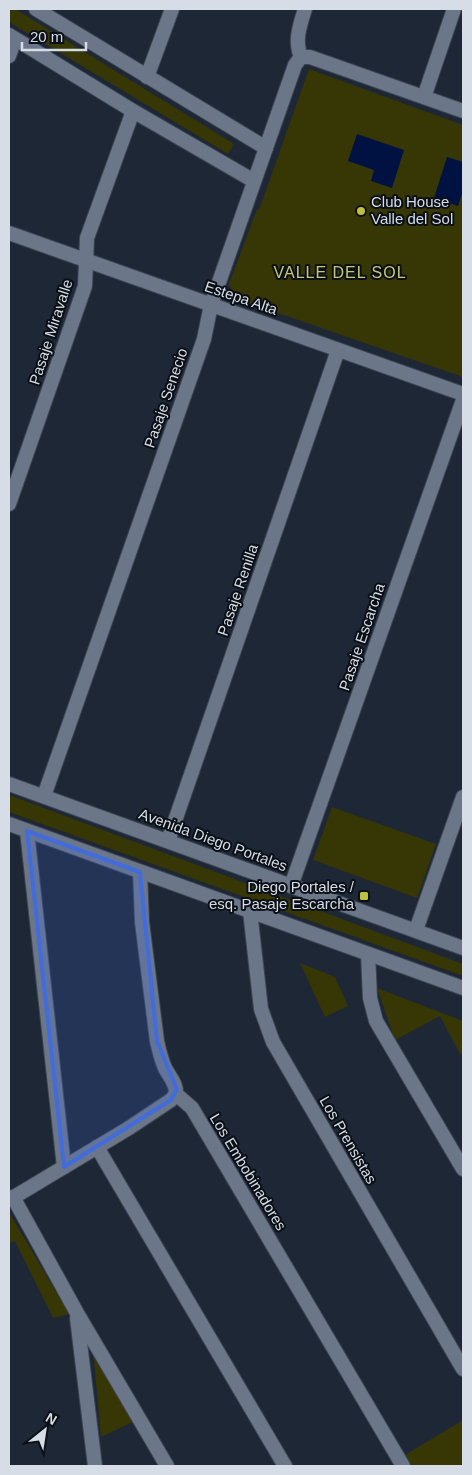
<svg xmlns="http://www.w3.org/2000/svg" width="472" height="1475" viewBox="0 0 472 1475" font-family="Arial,sans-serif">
<rect width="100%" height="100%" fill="#1d2736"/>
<g fill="#373605">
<path d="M9,9H15L234,144L228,154L9,22Z"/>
<path d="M309,69L463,125V377L229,296L231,289L229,284L257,209L259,210Z"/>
<path d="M9,795L463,964V976L9,812Z"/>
<path d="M332,807L436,844L417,898L313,860Z"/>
<path d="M300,963L335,977L348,1006L325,1017Z"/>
<path d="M377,988L463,1021V1052L460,1054L440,1016L395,1040Z"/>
<path d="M9,1214H10L69,1314L53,1318L15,1241L9,1243Z"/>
<path d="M93,1350L135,1421L101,1437Z"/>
<path d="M463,1420V1466H412L405,1455Z"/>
</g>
<g fill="#001242">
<path d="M357,134L404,150L392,188L371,181L374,170L348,161Z"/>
<path d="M447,157L463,162V191L458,206L434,198Z"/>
</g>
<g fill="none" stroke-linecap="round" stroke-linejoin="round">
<defs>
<g id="minor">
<path d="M36,9L266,148"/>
<path d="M9,35L133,111L254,181"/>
<path d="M9,56L15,39"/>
<path d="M301,57H310L463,111"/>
<path d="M301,57C294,41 300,25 305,9"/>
<path d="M147,77L172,9"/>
<path d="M424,97L454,9"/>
<path d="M9,233L463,394"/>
<path d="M9,504L85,286L87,238L133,111"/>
<path d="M44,796L204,339L211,305L295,65L301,57"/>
<path d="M27,831L64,1167"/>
<path d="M168,841L338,350"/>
<path d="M140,872L142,922L157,1041C159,1050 161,1059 165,1068C169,1076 177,1084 176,1094L192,1108L403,1466"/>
<path d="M291,886L463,400"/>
<path d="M250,911L261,1009L273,1042L463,1369"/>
<path d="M416,930L463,797"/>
<path d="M368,954L370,998L376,1021L463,1169"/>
<path d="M97,1147L285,1466"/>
<path d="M13,1197L77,1313L167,1466"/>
<path d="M9,1200L129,1128L171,1100L176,1094"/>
<path d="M77,1318L95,1466"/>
</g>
<g id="tertiary">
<path d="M9,784L463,948"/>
<path d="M9,824L463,988"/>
</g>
</defs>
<use href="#minor" stroke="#3d4552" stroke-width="16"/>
<use href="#tertiary" stroke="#3d4552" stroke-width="16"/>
<use href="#minor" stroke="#6b7789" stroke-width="14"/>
<use href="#tertiary" stroke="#6b7789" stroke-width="14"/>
</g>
<path fill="#426bdb" fill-opacity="0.2" stroke="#426bdb" stroke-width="4" stroke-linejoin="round" d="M27,831L140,872L157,1041L177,1089L171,1100L64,1167Z"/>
<g fill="#c0be40" stroke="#0b0f16" stroke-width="2">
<circle cx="361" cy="211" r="5"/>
<rect x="359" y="891" width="10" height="10" rx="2.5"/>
</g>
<g text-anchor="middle" stroke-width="4" stroke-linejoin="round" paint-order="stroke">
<g font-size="15" fill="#d6dde7" stroke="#0b0f16" text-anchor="start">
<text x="371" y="207">Club House<tspan x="371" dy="17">Valle del Sol</tspan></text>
<text x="354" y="892" text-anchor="end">Diego Portales /<tspan x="354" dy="17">esq. Pasaje Escarcha</tspan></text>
</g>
<g font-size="15" fill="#d6dde7" stroke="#0b0f16">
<text transform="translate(241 298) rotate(19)" y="5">Estepa Alta</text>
<text transform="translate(51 332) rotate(-72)" y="5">Pasaje Miravalle</text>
<text transform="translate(166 398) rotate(-71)" y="5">Pasaje Senecio</text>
<text transform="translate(238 590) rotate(-71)" y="5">Pasaje Renilla</text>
<text transform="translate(362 637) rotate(-71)" y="5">Pasaje Escarcha</text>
<text transform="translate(213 840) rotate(20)" y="5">Avenida Diego Portales</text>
<text transform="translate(348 1140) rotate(60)" y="5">Los Prensistas</text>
<text transform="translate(248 1172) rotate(59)" y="5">Los Embobinadores</text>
</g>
<g font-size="16" letter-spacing="1" fill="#c8c87a" stroke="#0b0f16">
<text x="340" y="278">VALLE DEL SOL</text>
</g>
</g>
<rect width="472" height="1475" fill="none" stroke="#d6dde7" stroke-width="20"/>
<g transform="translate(45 1430) rotate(30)" stroke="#0b0f16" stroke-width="4" paint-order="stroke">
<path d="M0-4L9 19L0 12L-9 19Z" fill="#d6dde7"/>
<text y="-8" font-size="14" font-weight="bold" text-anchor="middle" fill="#d6dde7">N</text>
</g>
<path d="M22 42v8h64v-8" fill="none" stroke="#d6dde7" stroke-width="2.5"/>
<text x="30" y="42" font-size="15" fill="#d6dde7" stroke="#0b0f16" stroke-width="4" paint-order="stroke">20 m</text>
</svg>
